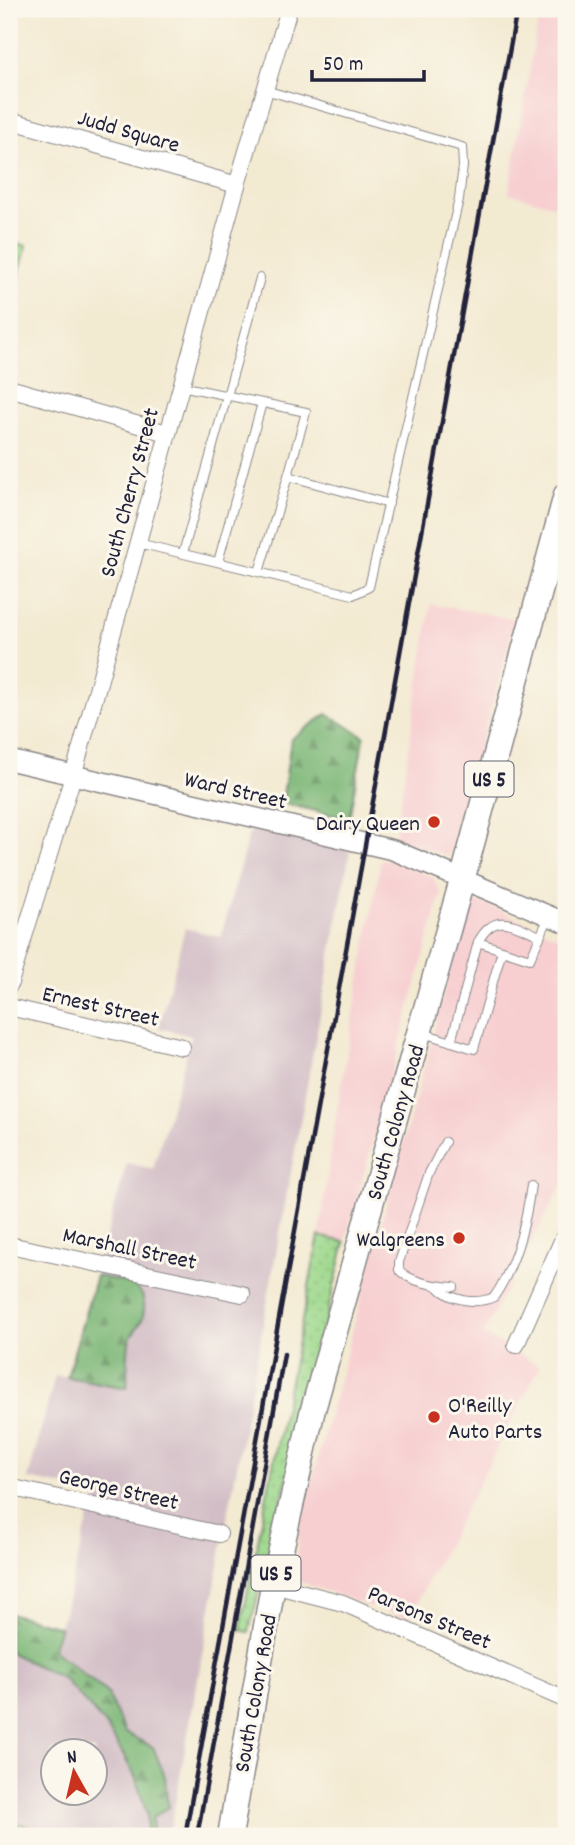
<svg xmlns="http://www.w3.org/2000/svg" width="575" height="1845" viewBox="0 0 575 1845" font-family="Dekko,sans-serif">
<defs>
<pattern id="grass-dots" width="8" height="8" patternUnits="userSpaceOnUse" patternTransform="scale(1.75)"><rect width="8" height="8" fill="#9dd88c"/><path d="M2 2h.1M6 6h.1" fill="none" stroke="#87b97a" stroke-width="1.8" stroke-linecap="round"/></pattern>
<pattern id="forest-firs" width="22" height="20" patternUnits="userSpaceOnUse" patternTransform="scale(1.75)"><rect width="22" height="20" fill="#7eb878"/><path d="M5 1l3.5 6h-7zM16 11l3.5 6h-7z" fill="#679564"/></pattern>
<pattern id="park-tufts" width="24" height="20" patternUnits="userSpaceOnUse" patternTransform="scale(1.75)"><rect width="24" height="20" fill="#9dd88c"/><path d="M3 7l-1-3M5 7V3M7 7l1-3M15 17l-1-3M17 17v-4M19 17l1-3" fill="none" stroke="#87b97a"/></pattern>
</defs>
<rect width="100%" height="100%" fill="#fbf7ec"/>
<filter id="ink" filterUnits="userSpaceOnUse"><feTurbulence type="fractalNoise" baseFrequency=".0143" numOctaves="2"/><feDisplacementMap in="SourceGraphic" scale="14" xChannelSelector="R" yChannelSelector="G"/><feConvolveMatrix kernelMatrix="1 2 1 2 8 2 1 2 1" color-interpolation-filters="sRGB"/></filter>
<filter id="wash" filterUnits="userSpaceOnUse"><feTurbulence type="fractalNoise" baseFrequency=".00686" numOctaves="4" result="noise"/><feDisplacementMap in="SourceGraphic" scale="28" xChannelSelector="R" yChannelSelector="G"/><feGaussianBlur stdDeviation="1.57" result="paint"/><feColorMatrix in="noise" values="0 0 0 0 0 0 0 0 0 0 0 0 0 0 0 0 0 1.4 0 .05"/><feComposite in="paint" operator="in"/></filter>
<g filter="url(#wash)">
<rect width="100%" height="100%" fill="#f3ead2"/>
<g fill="#f7cfd1">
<path d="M540,9H566V209L509,193Z"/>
<path d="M431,604L516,619L449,857L395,837Z"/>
<path d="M381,859H390L433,877L441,894L345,1242L319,1236L336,1116Z"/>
<path d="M481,902L566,940V1177L483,1334L540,1366L408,1619L294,1580L300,1524L468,905Z"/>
</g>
<path fill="#d2bdc6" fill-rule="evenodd" d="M251,826L350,851L169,1836H9V1613L60,1627L91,1510L100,1493L28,1479L55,1376L67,1377L127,1163L153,1169L192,1036L159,1028L185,928L221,937ZM52,1750H94V1792H52Z"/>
<g fill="url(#grass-dots)" stroke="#607d64" stroke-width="2">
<path d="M319,1236L345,1242L249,1632L240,1630Z"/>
<path d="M9,1821L67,1836H9Z"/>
</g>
<g fill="url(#forest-firs)" stroke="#506d5a" stroke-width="2">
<path d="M327,714L364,736L349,819L282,803L291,739Z"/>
<path d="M96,1276C122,1281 153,1282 142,1320C140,1326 132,1332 130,1339C126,1353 128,1373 127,1388L67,1377Z"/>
<path d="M9,1613L60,1627L52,1649L107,1693L125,1733L153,1747L165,1777L168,1807L152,1818L153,1836H147V1814L135,1776L107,1727L64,1679L9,1652Z"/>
</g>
<path fill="url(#park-tufts)" stroke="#607d64" stroke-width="2" d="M9,241L27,246L9,306Z"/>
</g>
<g filter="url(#ink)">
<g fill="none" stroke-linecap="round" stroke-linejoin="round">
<defs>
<g id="service">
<path d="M181,386L306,412L288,476L389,504"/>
<path d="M138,543L353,595L369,587L459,199L463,166L462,147L265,90"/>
<path d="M183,553L260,278"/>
<path d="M218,562L262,403"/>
<path d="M259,572L288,476"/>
<path d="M478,942C495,910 514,925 540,936"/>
<path d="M423,1033L474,1049L502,950L530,959L549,917"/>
<path d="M451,1042L478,942L502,950"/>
<path d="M445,1142L429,1173L399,1262V1270C411,1283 437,1286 454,1287"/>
<path d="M437,1286C451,1301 476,1305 494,1297C516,1265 526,1223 531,1185"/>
</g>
<g id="minor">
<path d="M9,120L237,185"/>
<path d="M9,388L167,433"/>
<path d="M9,986L73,776L237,185L289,9"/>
<path d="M9,1007L182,1047"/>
<path d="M9,1245L242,1294"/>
<path d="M516,1345L566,1232"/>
<path d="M9,1487L219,1534"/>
<path d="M273,1585L343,1603L566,1700"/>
<path d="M564,1836L566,1831"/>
</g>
<path id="tertiary" d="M9,760L393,850L566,923"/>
<path id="primary" d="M230,1836L273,1585L312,1413L463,877L566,495"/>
</defs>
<use href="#service" stroke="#8a8686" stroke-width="10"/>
<use href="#minor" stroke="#8a8686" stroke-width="18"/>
<use href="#tertiary" stroke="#8a8686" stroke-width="22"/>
<use href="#primary" stroke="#8a8686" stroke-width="27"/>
<use href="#service" stroke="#fff" stroke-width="8"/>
<use href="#minor" stroke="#fff" stroke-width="16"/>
<use href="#tertiary" stroke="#fff" stroke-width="19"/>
<use href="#primary" stroke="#fff" stroke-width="24"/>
<g stroke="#22223b" stroke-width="4.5">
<path d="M185,1836L517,9"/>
<path d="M197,1836L284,1354"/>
</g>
</g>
</g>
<g fill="#c8321e" stroke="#fbf7ec" stroke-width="2.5">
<circle cx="434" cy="822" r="7"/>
<circle cx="459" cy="1238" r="7"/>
<circle cx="434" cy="1417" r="7"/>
</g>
<g text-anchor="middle" stroke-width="6" stroke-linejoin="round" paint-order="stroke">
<g fill="#fbf7ec" stroke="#636270" stroke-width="2">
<rect x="464.5" y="761.5" width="49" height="35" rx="5"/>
<rect x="251.5" y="1555.5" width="49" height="35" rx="5"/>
</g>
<g font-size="21" font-weight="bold" fill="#22223b">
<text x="489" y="786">US 5</text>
<text x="276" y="1580">US 5</text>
</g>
<g font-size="23" fill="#22223b" stroke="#fbf7ec">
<text transform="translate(129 130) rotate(16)" y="8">Judd Square</text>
<text transform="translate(128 492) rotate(-75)" y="8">South Cherry Street</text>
<text transform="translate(236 789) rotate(13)" y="8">Ward Street</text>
<text transform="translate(101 1005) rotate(13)" y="8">Ernest Street</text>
<text transform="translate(394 1122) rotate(-74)" y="8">South Colony Road</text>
<text transform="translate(130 1247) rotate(12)" y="8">Marshall Street</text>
<text transform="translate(119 1488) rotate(13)" y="8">George Street</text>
<text transform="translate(430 1616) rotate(23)" y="8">Parsons Street</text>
<text transform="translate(254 1693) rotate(-80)" y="8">South Colony Road</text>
</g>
<g font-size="23" fill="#22223b" stroke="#fbf7ec" text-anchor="end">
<text x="420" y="830">Dairy Queen</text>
<text x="445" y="1246">Walgreens</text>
<text x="448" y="1412" text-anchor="start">O'Reilly<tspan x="448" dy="26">Auto Parts</tspan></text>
</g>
</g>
<rect width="575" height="1845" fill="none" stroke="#fbf7ec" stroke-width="35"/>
<g transform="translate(74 1772) rotate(352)"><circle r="33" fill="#fbf7ec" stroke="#a4a2a5" stroke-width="2"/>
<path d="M0-5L12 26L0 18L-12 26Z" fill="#c8321e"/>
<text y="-10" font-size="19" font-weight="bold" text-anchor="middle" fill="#22223b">N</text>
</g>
<path d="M312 70v10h112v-10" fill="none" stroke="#22223b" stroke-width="3.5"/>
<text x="323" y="70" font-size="21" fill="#22223b" stroke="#fbf7ec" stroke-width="5" paint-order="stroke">50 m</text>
</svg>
